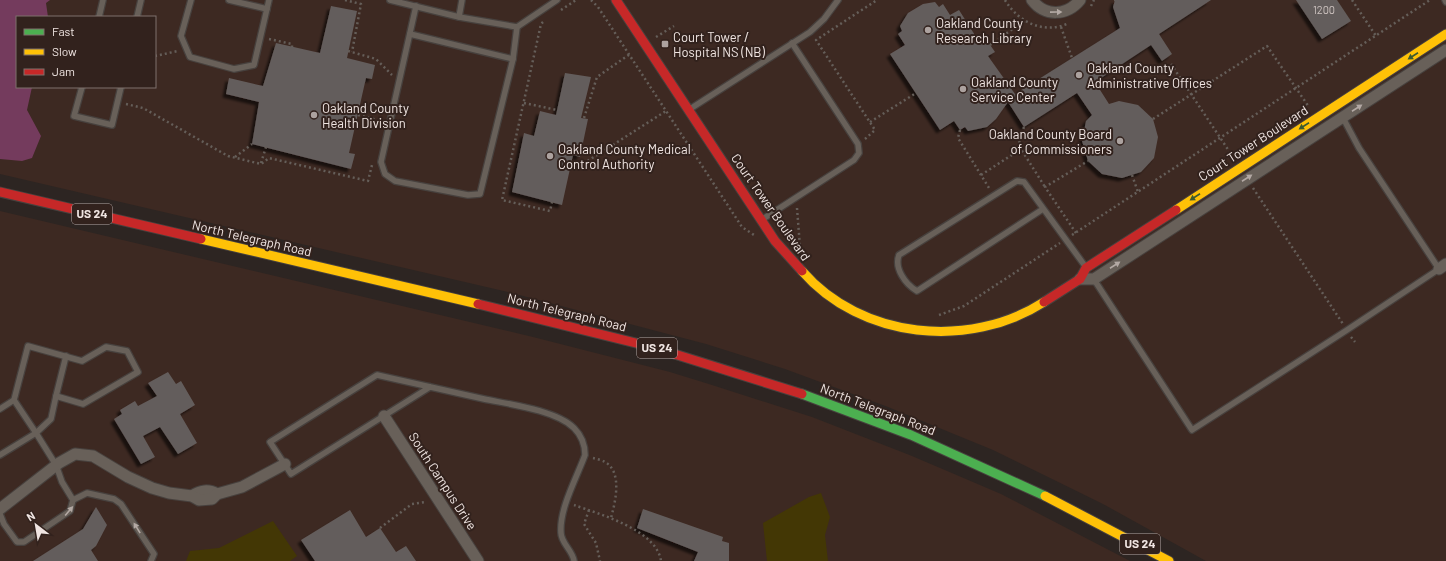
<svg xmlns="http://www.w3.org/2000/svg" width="1446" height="561" viewBox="0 0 1446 561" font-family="Barlow,sans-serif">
<defs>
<filter id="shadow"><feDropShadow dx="-3.5" dy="3.5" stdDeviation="1" flood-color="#0009"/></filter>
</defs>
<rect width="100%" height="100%" fill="#2d2522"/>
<g fill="#3d2922" fill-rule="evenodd">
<path d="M0,0H1446V561H1206L1103,504L993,450L888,407L785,369L706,344L508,292L0,174ZM17,17H155V87H17Z"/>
<path d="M0,211L533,337L670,372L712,385L812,417L912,456L1001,494L1130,561H0Z"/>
</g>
<g fill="#433705">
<path d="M821,493L830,517L825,535L828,561H767L763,523L809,497Z"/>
<path d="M273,521L297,556L290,561H186L190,551L219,548Z"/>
</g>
<path fill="#743b5d" d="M0,0H50L46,3L48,17H17V87H32L27,110L41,136L32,158L22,161L0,159Z"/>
<g fill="#645d5c" filter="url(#shadow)">
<path d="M1115,0H1211L1159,34L1172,54L1162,61L1151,45L1095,82L1109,104L1119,101L1138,105L1153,119L1158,137L1154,158L1141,172L1122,178L1102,174L1088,161L1082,141L1086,121L1092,115L1077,93L1024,127L1008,102L996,119L987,127L968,131L965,127L960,130L954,121L940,130L890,54L905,45L898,34L902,31L900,26L908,13L923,4L935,2L939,7L943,4L950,15L959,10L978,40L984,36L995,52L988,56L1015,94L1120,28L1113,7Z"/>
<path d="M1296,0H1337L1351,21L1322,39Z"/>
<path d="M331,6L357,11L347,58L375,65L372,79L366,78L349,153L355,154L351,169L252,144L259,102L226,94L229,78L263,86L276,43L320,53Z"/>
<path d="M565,73L591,77L581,118L588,119L580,157L573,155L562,205L512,192L524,133L534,136L540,111L556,115Z"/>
<path d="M168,372L176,384L181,381L195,405L180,414L197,443L178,454L160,427L143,436L155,457L141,464L114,419L122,414L120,410L135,401L138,406L157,396L148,383Z"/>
<path d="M96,507L107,525L96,546L91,550L98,561H33L83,529Z"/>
<path d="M643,509L723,537L722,541L729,543V561H694L698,552L637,528Z"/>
<path d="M350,510L366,537L380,528L396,552L406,546L416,561H315L301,540Z"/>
</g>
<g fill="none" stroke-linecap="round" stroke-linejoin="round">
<defs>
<g id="lane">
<path d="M191,0L181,36L190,57L234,69L254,65L269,0"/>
<path d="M229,0L267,9"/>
<path d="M390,0L459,17L517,27L557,0"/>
<path d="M1445,0L1446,2"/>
<path d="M416,6L381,162L385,174L395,181L468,195L480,194L513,59L517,27"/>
<path d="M99,17L103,0"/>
<path d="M137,17L141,0"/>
<path d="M459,17L462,0"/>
<path d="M410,34L513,59"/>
<path d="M82,87L74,116L112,125L121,87"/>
<path d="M690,109L810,32L824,19L838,0"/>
<path d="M1043,209L917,291C905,284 894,268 899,255L1017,181L1024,182L1085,266"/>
<path d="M763,219L854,160L859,153L858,144L792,43"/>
<path d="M1093,278L1192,430L1347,330L1439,269L1359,148L1342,116"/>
<path d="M430,387L291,474L270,442L377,375C413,383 448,391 484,399C508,404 556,410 574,428C581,435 585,445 585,455C577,477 559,509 561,533C561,543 573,551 574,561"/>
<path d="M56,396L66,356"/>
<path d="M0,409L14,400L28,346L82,361L106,347L127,351L138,372L83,404L56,396L51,419L36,433L56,465L62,482L73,500L70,511L24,542H17L4,524L0,514"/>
<path d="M0,455L36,433L14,400"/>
<path d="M73,500L87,493L114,499L121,504L154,554L151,561"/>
</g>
<g id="street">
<path d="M1032,0C1045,17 1067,16 1080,0"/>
<path d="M1439,269L1446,264"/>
<path d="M1080,279H1094L1446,50"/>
<path d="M384,416L478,561"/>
<path d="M192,496C200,490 209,489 217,494"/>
<path d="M0,509L59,463L75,454L93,456L128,477L152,488L169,493L192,496L199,500L212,499L217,494L242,487L285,464"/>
</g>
<path id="fast" d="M802,394L911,435L1045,496"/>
<g id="slow">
<path d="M1176,210L1446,34"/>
<path d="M201,239L478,304"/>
<path d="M802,271C861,339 969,350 1044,302"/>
<path d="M1045,496L1169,561"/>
</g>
<g id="jam">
<path d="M616,0L775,241L802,271"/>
<path d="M0,192L201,239"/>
<path d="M1044,302L1080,279L1086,268L1176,210"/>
<path d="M478,304L652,347L802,394"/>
</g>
</defs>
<use href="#lane" stroke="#47413e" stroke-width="8"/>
<use href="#street" stroke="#47413e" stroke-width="13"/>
<use href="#fast" stroke="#47413e" stroke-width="11"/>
<use href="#slow" stroke="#47413e" stroke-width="11"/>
<use href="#jam" stroke="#47413e" stroke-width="11"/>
<g stroke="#655e59" stroke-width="2.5" stroke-dasharray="2 3" stroke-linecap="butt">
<path d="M345,0L361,4L352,52"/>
<path d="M591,0L598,7L742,227L754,235"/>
<path d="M1005,0C1018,22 1044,35 1069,23"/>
<path d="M1114,0H1115"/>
<path d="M1352,0L1376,36"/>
<path d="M1091,6L1094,0"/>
<path d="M561,10L576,0"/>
<path d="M543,22L541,24L502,200L550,211L552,202"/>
<path d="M1061,27L1072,58"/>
<path d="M656,37L674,26"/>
<path d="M269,39L292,44V47"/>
<path d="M990,45L1024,21"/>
<path d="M348,51L376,59L392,75"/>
<path d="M155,56L178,51"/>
<path d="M1171,64L1233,157"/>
<path d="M524,103L557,110"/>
<path d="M126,104L143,108L228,156L261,164L269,158L368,181L372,165"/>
<path d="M358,115L382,121"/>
<path d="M584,118L597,77L630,54"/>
<path d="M1153,119L1267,46L1309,107"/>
<path d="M870,122L916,93"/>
<path d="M1024,127L1019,140L1021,149L1045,187"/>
<path d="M960,130L958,138L989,188"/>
<path d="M865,139L875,130L816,40L877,0"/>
<path d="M235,157L252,144"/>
<path d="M261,163L266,147"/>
<path d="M570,168L575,169L666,111"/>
<path d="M981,175L1021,149"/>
<path d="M1132,175L1138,192"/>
<path d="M1253,188L1343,324"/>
<path d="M797,208L800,247"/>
<path d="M1076,233L1045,187L1088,161"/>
<path d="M1072,235L1430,0"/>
<path d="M939,315L964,306L1060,243"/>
<path d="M1351,337L1355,342"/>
<path d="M593,458C597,459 602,460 605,462C623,472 615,503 611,518"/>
<path d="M574,505C599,514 657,530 661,561"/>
<path d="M589,510L584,524L596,543L600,561"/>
<path d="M380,528L412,504L426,502"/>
</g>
<use href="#lane" stroke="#686059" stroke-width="5.5"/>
<use href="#street" stroke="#686059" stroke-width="11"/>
<use href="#fast" stroke="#4caf50" stroke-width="9"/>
<use href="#slow" stroke="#ffc107" stroke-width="9"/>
<use href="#jam" stroke="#c62828" stroke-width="9"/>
</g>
<defs><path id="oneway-solid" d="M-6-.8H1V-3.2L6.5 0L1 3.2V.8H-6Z"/></defs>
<g fill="#b3a9a4">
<use href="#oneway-solid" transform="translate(1056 12) rotate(-1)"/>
<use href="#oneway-solid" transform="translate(1357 108) rotate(-33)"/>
<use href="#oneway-solid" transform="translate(1247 178) rotate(-33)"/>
<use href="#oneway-solid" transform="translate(1115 265) rotate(-33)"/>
<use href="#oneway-solid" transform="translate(69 511) rotate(-50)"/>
<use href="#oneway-solid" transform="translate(137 528) rotate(-122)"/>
</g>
<g fill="#3c5a31">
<use href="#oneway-solid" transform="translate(1413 56) rotate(147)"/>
<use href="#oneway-solid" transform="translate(1304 126) rotate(147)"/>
<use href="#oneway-solid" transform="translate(1195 197) rotate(147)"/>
</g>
<g fill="#aca29f" stroke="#32221d" stroke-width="1.5">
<circle cx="928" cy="30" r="4"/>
<rect x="661" y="40" width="8" height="8" rx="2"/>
<circle cx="1079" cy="75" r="4"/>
<circle cx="963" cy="89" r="4"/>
<circle cx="314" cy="115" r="4"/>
<circle cx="1120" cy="141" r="4"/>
<circle cx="550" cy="156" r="4"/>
</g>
<g text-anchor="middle" stroke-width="4" stroke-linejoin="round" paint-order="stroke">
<g font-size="11" fill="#cdc3c0">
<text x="1324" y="14">1200</text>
</g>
<g fill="#32221d" stroke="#b7aaa7" stroke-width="1">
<rect x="72" y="204" width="40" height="20" rx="3"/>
<rect x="637" y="338" width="40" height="20" rx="3"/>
<rect x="1120" y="534" width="40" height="20" rx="3"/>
</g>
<g font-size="12" font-weight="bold" fill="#f0e5e2">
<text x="92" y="218">US 24</text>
<text x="657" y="352">US 24</text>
<text x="1140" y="548">US 24</text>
</g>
<g font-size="13" fill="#f0e5e2" stroke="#32221d" text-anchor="start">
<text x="936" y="28">Oakland County<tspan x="936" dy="15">Research Library</tspan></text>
<text x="673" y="42">Court Tower /<tspan x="673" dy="15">Hospital NS (NB)</tspan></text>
<text x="1087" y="73">Oakland County<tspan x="1087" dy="15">Administrative Offices</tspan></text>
<text x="971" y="87">Oakland County<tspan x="971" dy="15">Service Center</tspan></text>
<text x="322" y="113">Oakland County<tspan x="322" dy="15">Health Division</tspan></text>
<text x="1112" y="139" text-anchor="end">Oakland County Board<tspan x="1112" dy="15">of Commissioners</tspan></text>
<text x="558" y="154">Oakland County Medical<tspan x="558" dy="15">Control Authority</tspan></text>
</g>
<g font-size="13" fill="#f0e5e2" stroke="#32221d">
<text transform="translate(1253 143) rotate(-33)" y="5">Court Tower Boulevard</text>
<text transform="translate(771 207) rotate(55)" y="5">Court Tower Boulevard</text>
<text transform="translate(252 238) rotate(13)" y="5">North Telegraph Road</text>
<text transform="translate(567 312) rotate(14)" y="5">North Telegraph Road</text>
<text transform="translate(878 409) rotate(21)" y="5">North Telegraph Road</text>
<text transform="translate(443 481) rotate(57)" y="5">South Campus Drive</text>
</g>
</g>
<rect x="16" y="16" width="140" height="72" fill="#32221d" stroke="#7e706c"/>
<rect x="24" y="29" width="20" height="6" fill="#4caf50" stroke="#7e706c"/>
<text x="52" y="36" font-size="12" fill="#f0e5e2">Fast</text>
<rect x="24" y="49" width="20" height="6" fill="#ffc107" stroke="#7e706c"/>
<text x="52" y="56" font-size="12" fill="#f0e5e2">Slow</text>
<rect x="24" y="69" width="20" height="6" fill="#c62828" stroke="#7e706c"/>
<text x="52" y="76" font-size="12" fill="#f0e5e2">Jam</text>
<g transform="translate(36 525) rotate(329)" stroke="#32221d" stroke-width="3" paint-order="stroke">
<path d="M0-3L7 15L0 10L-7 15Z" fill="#f0e5e2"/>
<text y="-6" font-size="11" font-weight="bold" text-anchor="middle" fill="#f0e5e2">N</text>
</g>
</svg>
